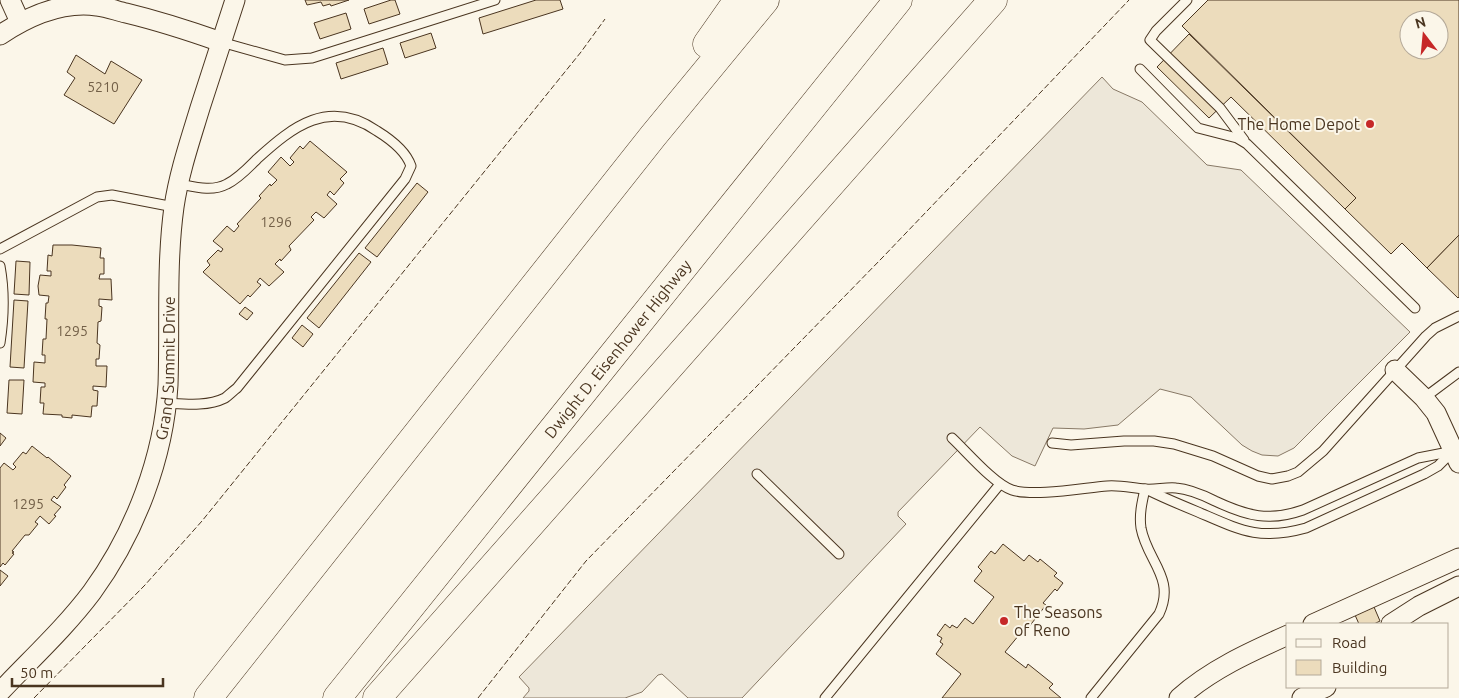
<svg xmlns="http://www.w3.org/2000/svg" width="1459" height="698" viewBox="0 0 1459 698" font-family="Ubuntu,sans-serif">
<rect width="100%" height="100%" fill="#fbf6e9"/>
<path fill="#ede7d9" stroke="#887966" d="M1102,77L1113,89L1142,102L1207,165L1241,170L1410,332L1294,448L1278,456L1262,455L1252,451L1242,445L1191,397L1160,389L1118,425L1084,429L1053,428L1035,466L1012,456L980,427L898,512V516L906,524L742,698H688L662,674L658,675L642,692L625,698H523L529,691V688L519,677Z"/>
<g fill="#ecdcbc" stroke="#4a3520" fill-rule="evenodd">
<path d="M305,0H349L331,6L330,4L323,6L321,2L307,5Z"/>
<path d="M391,0H395L400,14L369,24L364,9Z"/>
<path d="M536,0H560L563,9L483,34L479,18Z"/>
<path d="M1208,0H1459V235L1427,268L1402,243L1391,254L1345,209L1356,198L1182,26ZM1409,20H1439V50H1409Z"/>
<path d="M346,13L351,29L320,39L314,23Z"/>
<path d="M431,33L436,48L405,58L400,43Z"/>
<path d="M1189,34L1356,198L1345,209L1231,97L1209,118L1157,67Z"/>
<path d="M383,48L388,64L341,79L336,63Z"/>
<path d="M76,55L105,74L111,61L142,80L114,124L64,95L75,78L67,72Z"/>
<path d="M310,141L347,172L340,179L344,183L334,195L330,191L327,195L337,204L324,218L316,212L311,217L314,220L289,246L291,250L281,261L280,259L275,264L284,272L269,286L260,278L257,282L261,285L250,297L248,295L240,304L203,272L210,265L207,261L218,250L221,252L223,249L213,241L227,226L234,232L239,226L237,224L261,198L259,196L270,184L271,186L277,180L268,172L281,157L290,166L294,162L290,158L300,146L303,149Z"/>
<path d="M417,183L428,192L377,257L365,248Z"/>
<path d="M1459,235V297L1458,298L1427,268Z"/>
<path d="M53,245H72L101,248L100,258H104V274H100L99,279H111L112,300L99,299V306L102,307L101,321L98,322L97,343L100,345L99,359H96V366H107L106,387L93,386V390L98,391L97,406H92L91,417L72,415V418L62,417V415L43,414L44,403H40L41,387H45V383L33,382L34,362L45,363V355H42L43,339H46L47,319H45L46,303H48L49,296L39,295L38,286L40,275L51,276V271H47L48,255L52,256Z"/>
<path d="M359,253L371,262L319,328L307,318Z"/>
<path d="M16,261L30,262L29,295L14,294Z"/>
<path d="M14,300L28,301L24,368L10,367Z"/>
<path d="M245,307L253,313L247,320L239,314Z"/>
<path d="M302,325L313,334L303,347L292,338Z"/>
<path d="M9,380H24L22,414L7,413Z"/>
<path d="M0,433L6,438L0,446Z"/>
<path d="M32,446L47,458L48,457L71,476L64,485L66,487L57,499L54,496L51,500L61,507L54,515L56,516L49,524L40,516L35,522L38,524L29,535H25L12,551L14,552L12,553L14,554L5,565L3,563L0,567V468L4,463L13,470L16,467L13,464L23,452L26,454Z"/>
<path d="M1003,544L1024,561L1029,555L1038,562L1040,559L1057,573L1054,576L1063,583L1057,591L1055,589L1043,603L1046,605L1021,637L1019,635L1005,652L1026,668L1028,664L1053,684L1049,688L1061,698H942L961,674L936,654L943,644L940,642L942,638L937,635L945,624L950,628L952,625L957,628L965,618L973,624L994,597L974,581L982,571L978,567L991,551L995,554Z"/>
<path d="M0,570L8,576L0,586Z"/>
<path d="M1374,607L1380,621L1374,624H1359L1355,615Z"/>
</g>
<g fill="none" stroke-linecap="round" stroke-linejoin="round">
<defs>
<g id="service">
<path d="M1187,0L1156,31L1150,40L1220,108L1244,140"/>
<path d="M221,42L285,60L312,58L495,0"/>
<path d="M1140,69L1198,128L1237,138L1247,144L1415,308"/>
<path d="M0,249L97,197L112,195L174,207"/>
<path d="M0,266C5,293 4,317 0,343"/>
<path d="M1424,398L1459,372"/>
<path d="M165,403C184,404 207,407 225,398C229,395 233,391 237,388L405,179L411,166C406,151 390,139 377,131C329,98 293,126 257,159C248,168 239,178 227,184C212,192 195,187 179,184"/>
<path d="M952,438C967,452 994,484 1012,490C1034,497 1083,488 1107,486C1121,485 1132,488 1145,489C1155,490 1166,487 1176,488C1190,489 1203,495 1215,501C1247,516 1269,522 1303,510L1418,458L1454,451"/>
<path d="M1052,443L1071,445L1124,441H1154L1174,444L1213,456L1258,476L1272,479L1288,476L1298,472L1323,451L1426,336L1435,328L1459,316"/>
<path d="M757,474L839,554"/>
<path d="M1148,490C1164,498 1181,505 1198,512C1240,530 1259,541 1306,528L1424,474L1438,466L1453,451"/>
<path d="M825,698L1000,484"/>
<path d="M1091,698L1159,614C1176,578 1147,561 1141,528C1139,515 1142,502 1145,489"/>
</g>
<g id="minor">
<path d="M10,0L20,22"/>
<path d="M0,35C27,17 62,1 97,6C107,7 117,11 126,13C159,21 190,31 221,42"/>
<path d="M1395,370L1424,398L1436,413L1459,463"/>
<path d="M1313,624L1459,558"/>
<path d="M1391,624L1419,606L1459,586"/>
<path id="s1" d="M0,692C31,659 65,628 92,592C135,533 164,457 168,385C170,326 166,265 174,207C179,173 190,141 200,108C212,72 223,36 235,0"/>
<path d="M1179,698C1210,670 1250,652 1288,635"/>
<path d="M1302,698L1326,687"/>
</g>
<g id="motorway">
<path d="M707,44L738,0"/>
<path d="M208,698L653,136L765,0"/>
<path id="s2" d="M337,698L898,0"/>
<path d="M377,698L993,0"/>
</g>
</defs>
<use href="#service" stroke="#4a3520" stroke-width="11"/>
<use href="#minor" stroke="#4a3520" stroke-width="21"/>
<use href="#motorway" stroke="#4a3520" stroke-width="29"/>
<use href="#service" stroke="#fbf6e9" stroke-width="9"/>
<use href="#minor" stroke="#fbf6e9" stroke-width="19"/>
<use href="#motorway" stroke="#fbf6e9" stroke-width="28"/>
<g stroke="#4a3520" stroke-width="1" stroke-dasharray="6 2.5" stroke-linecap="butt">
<path d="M34,698L145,585L202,521L581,52L605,19"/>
<path d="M478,698L586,561L883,257L1129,0"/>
</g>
</g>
<g fill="#c62828" stroke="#fbf6e9" stroke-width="2">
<circle cx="1370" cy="124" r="5"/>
<circle cx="1004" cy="621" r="5"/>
</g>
<g text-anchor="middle" stroke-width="4" stroke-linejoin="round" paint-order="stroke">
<g font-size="14" fill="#725f47">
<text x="103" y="92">5210</text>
<text x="276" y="227">1296</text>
<text x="72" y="336">1295</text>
<text x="28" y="509">1295</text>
</g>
<g font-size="16" fill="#4a3520" stroke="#fbf6e9" text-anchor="end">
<text x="1360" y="130">The Home Depot</text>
<text x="1014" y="618" text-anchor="start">The Seasons<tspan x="1014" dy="18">of Reno</tspan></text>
</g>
<g font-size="16" fill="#4a3520" stroke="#fbf6e9">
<text dy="6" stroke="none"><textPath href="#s2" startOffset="448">Dwight D. Eisenhower Highway</textPath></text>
<text dy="6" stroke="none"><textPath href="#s1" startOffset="376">Grand Summit Drive</textPath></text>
</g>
</g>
<rect x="1286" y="623" width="162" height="65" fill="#fbf6e9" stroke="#b4a999"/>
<rect x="1296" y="639" width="25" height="8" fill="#fbf6e9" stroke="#b4a999"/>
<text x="1332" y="648" font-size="15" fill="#4a3520">Road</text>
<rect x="1296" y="660" width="25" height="15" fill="#ecdcbc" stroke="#b4a999"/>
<text x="1332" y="673" font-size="15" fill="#4a3520">Building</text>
<g transform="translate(1424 35) rotate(344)"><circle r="24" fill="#fbf6e9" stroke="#b4a999"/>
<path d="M0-4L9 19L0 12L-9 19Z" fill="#c62828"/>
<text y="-8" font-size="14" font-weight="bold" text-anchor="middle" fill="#4a3520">N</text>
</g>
<path d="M12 678v8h151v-8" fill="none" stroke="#4a3520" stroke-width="2.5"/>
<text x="20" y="678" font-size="15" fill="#4a3520" stroke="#fbf6e9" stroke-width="4" paint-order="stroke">50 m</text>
</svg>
